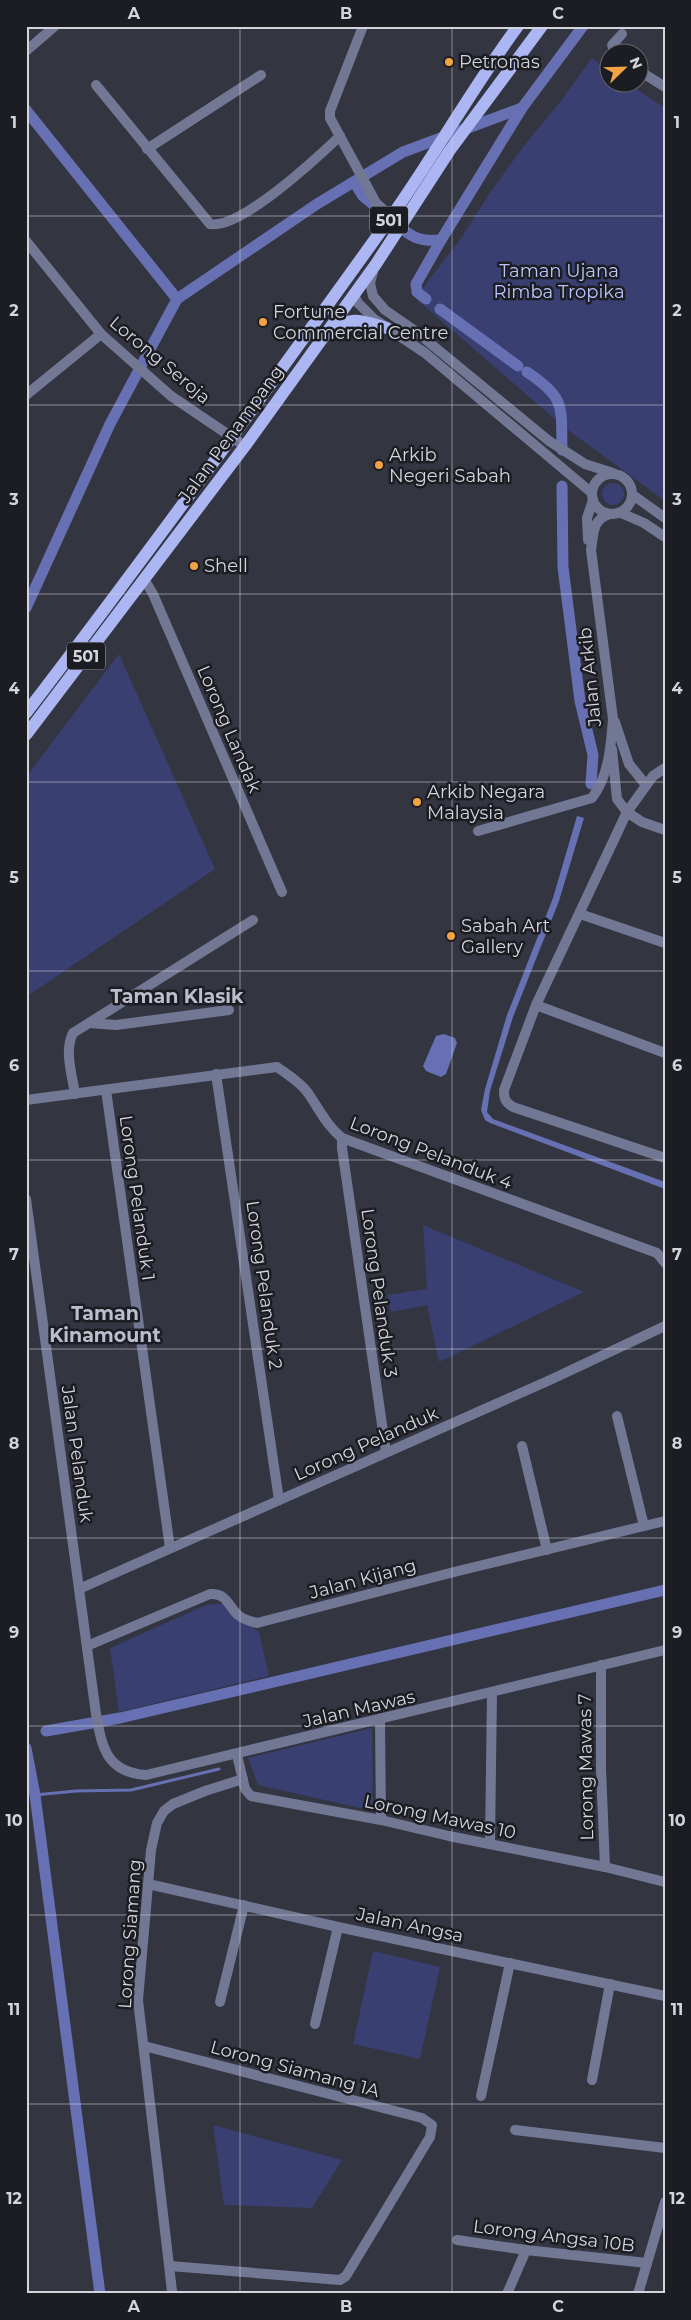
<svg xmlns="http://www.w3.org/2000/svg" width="691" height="2320" viewBox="0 0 691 2320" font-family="Montserrat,sans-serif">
<rect width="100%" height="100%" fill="#333541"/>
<g fill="#393f71">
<path d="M592,58L608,70V82L627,83L665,108V501L564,427L415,298L462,237L489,194L523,147L560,102Z"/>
<circle cx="613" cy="494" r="11"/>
<path d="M119,654L215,869L26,997V777Z"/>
<path d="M423,1225L584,1292L439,1362L427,1305L391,1312L387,1295L427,1289Z"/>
<path d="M229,1603L243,1619L259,1632L269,1676L119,1712L110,1648L206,1605Z"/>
<path d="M372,1728L373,1811L258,1785L248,1758Z"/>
<path d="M373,1951L440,1967L420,2059L353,2044Z"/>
<path d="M213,2125L342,2160L312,2208L224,2205Z"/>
</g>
<g fill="#6770b2">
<path d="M577,816L584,818L559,901L513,1017L490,1091L487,1112L493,1119L665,1182V1189L490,1123L485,1120L481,1110L485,1089L507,1015L553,898Z"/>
<path d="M444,1034L455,1038L457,1043L446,1074L441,1077L426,1071L423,1066L436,1036Z"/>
</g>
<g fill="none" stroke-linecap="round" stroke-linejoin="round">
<path stroke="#6770b2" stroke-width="3" d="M35,1795L76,1791L131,1790L219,1769"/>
<g stroke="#6770b2" stroke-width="11">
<path d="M26,110L177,299"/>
<path d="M354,182L363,196L375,206"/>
<path d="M394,223C412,237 418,242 441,240L522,108"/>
<path d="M426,299L417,292L416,284L441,240"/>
<path d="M440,309L518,366"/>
<path d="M527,372C566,398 561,406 562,450"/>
<path d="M562,486L563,567L580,701L593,755L591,784"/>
<path d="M26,608L110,424L177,299L317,204L403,152L522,108L583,26"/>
<path d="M46,1731L120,1718L665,1590"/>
<path d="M26,1748L35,1795L100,2294"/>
</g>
<g stroke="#727794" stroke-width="10">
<path d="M363,26L330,111V118L376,203L391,216"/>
<path d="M26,51L55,26"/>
<path d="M615,52L612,45L622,34"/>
<path d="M638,70L665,87"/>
<path d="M96,85L210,224C240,230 318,157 340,136"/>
<path d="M147,149L261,75"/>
<path d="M26,241L101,334L171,396L245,446"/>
<path d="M26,395L101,334"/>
<path d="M588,540L587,518L593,500"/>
<path d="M144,579L153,594L282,892"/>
<path d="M615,722L629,764L646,785"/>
<path d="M612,749L617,799L627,812L642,822L665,830"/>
<path d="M665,768L653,776L627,812L536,1005L504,1090C504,1099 505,1102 513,1107L665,1158"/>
<path d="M478,831L592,798C609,776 611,745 613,719L591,550C594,534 591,520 610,514"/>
<path d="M580,914L665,943"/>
<path d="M536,1005L665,1053"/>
<path d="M89,1023L116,1025L229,1010"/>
<path d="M216,1074L279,1500"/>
<path d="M106,1090L170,1548"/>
<path d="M75,1094C72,1074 64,1051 73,1033L253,920"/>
<path d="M26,1100L277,1067C288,1075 300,1082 308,1093C319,1109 327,1126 342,1138L657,1253L665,1263"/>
<path d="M342,1138V1148L386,1452"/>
<path d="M26,1199L96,1714C102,1747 106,1772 146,1775L665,1650"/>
<path d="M617,1416L644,1526"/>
<path d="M522,1446L547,1550"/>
<path d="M79,1589L550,1380L665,1326"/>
<path d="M87,1646L210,1594C227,1593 228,1606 238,1615C244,1620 250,1621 257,1623L454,1572L665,1521"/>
<path d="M601,1665V1768L605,1867"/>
<path d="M380,1720L381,1820"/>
<path d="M237,1755L245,1789L251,1796L381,1820L449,1836L605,1867L665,1882"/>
<path d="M490,1843L492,1693"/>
<path d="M148,1884L338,1927L665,1996"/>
<path d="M220,2002L244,1905"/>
<path d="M315,2024L338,1927"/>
<path d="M144,2046L422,2118L432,2125L430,2137L346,2276L340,2280L170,2266"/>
<path d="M592,2080L610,1984"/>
<path d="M481,2096L510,1963"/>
<path d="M515,2130L665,2148"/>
<path d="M457,2240L526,2250L647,2263"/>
<path d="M172,2291L138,2000L151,1850L157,1823L164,1811L173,1804L205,1791L243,1779"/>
<path d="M507,2294L526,2250"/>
<path d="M638,2294L665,2202"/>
</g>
<g stroke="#727794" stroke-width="10">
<path d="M373,272L370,283L373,296L385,310L414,330L549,441L585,464L613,473"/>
<path d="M354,295L358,303L374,319L425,353L592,493"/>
<circle cx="612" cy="494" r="20"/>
<path d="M633,495L665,518"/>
<path d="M621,513L644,523L665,537"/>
</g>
<g stroke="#acb6f3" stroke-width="12">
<path d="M331,331C352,314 364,322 387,328"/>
<path d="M26,713C151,550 271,384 391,217C435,155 472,88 518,26"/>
<path d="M26,735L245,446L376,264L450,150L542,26"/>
</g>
</g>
<path fill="none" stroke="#d3d4dc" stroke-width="1" stroke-opacity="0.55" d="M240,26V2294M452,26V2294M26,216H665M26,405H665M26,594H665M26,782H665M26,971H665M26,1160H665M26,1349H665M26,1538H665M26,1726H665M26,1915H665M26,2104H665"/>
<g fill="#f4a344" stroke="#1c1d22" stroke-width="2">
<circle cx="449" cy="62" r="5"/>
<circle cx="263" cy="322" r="5"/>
<circle cx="379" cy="465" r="5"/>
<circle cx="194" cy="566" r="5"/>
<circle cx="417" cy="802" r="5"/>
<circle cx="451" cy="936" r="5"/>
</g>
<g text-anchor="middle" stroke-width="5" stroke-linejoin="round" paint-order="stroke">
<g fill="#1c1d22" stroke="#9c9da4" stroke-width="1">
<rect x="370" y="206.5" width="38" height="27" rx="4"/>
<rect x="67" y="642.5" width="38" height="27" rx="4"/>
</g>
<g font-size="16" font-weight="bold" fill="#d3d4dc">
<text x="389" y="226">501</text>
<text x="86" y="662">501</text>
</g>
<g font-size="18" fill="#d3d4dc" stroke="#1c1d22" text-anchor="start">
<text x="459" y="68">Petronas</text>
<text x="273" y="318">Fortune<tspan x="273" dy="21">Commercial Centre</tspan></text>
<text x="389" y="461">Arkib<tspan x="389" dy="21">Negeri Sabah</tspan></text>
<text x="204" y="572">Shell</text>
<text x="427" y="798">Arkib Negara<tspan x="427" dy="21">Malaysia</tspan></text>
<text x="461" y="932">Sabah Art<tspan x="461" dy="21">Gallery</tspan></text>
</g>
<g font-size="18" fill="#bbc4fc" stroke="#1c1d22">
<text x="559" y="277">Taman Ujana<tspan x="559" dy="21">Rimba Tropika</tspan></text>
</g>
<g font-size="18" fill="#d3d4dc" stroke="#1c1d22">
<text transform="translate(160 360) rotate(40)" y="6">Lorong Seroja</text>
<text transform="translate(231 434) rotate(-54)" y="6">Jalan Penampang</text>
<text transform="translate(590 677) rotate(-96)" y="6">Jalan Arkib</text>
<text transform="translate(229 729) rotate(67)" y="6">Lorong Landak</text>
<text transform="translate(431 1153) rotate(21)" y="6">Lorong Pelanduk 4</text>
<text transform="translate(137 1198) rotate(82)" y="6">Lorong Pelanduk 1</text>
<text transform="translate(264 1285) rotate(82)" y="6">Lorong Pelanduk 2</text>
<text transform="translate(379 1293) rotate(82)" y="6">Lorong Pelanduk 3</text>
<text transform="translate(366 1444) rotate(-24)" y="6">Lorong Pelanduk</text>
<text transform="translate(77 1454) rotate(82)" y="6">Jalan Pelanduk</text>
<text transform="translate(363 1579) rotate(-15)" y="6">Jalan Kijang</text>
<text transform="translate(359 1709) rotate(-13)" y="6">Jalan Mawas</text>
<text transform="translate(586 1767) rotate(-91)" y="6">Lorong Mawas 7</text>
<text transform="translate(440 1817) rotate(12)" y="6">Lorong Mawas 10</text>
<text transform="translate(410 1925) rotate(12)" y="6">Jalan Angsa</text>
<text transform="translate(130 1934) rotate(-86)" y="6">Lorong Siamang</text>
<text transform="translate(295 2069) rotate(15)" y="6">Lorong Siamang 1A</text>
<text transform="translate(554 2236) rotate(7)" y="6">Lorong Angsa 10B</text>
</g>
<g font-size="19" font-weight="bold" fill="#bbbecc" stroke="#1c1d22">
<text x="177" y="1003">Taman Klasik</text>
<text x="105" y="1320">Taman<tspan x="105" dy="22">Kinamount</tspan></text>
</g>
</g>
<rect width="691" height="2320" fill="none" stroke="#1c1d22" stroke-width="55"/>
<g transform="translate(624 68) rotate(67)"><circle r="24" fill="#1c1d22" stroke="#65666c"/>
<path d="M0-4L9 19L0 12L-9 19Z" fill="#f4a344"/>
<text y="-8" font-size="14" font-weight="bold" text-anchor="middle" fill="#d3d4dc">N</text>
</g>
<rect x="28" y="28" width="636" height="2264" fill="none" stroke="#d3d4dc" stroke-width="2"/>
<g font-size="16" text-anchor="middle" font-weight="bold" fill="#d3d4dc">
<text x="134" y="19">A</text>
<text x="346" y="19">B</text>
<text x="558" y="19">C</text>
<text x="14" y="128">1</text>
<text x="677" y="128">1</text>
<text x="14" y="316">2</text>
<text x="677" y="316">2</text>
<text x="14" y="505">3</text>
<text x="677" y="505">3</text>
<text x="14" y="694">4</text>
<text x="677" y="694">4</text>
<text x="14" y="883">5</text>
<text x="677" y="883">5</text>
<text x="14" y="1071">6</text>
<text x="677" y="1071">6</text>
<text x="14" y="1260">7</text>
<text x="677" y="1260">7</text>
<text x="14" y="1449">8</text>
<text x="677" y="1449">8</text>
<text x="14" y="1638">9</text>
<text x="677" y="1638">9</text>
<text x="14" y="1826">10</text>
<text x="677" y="1826">10</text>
<text x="14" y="2015">11</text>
<text x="677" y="2015">11</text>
<text x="14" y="2204">12</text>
<text x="677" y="2204">12</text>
<text x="134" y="2312">A</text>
<text x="346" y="2312">B</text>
<text x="558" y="2312">C</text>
</g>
</svg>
